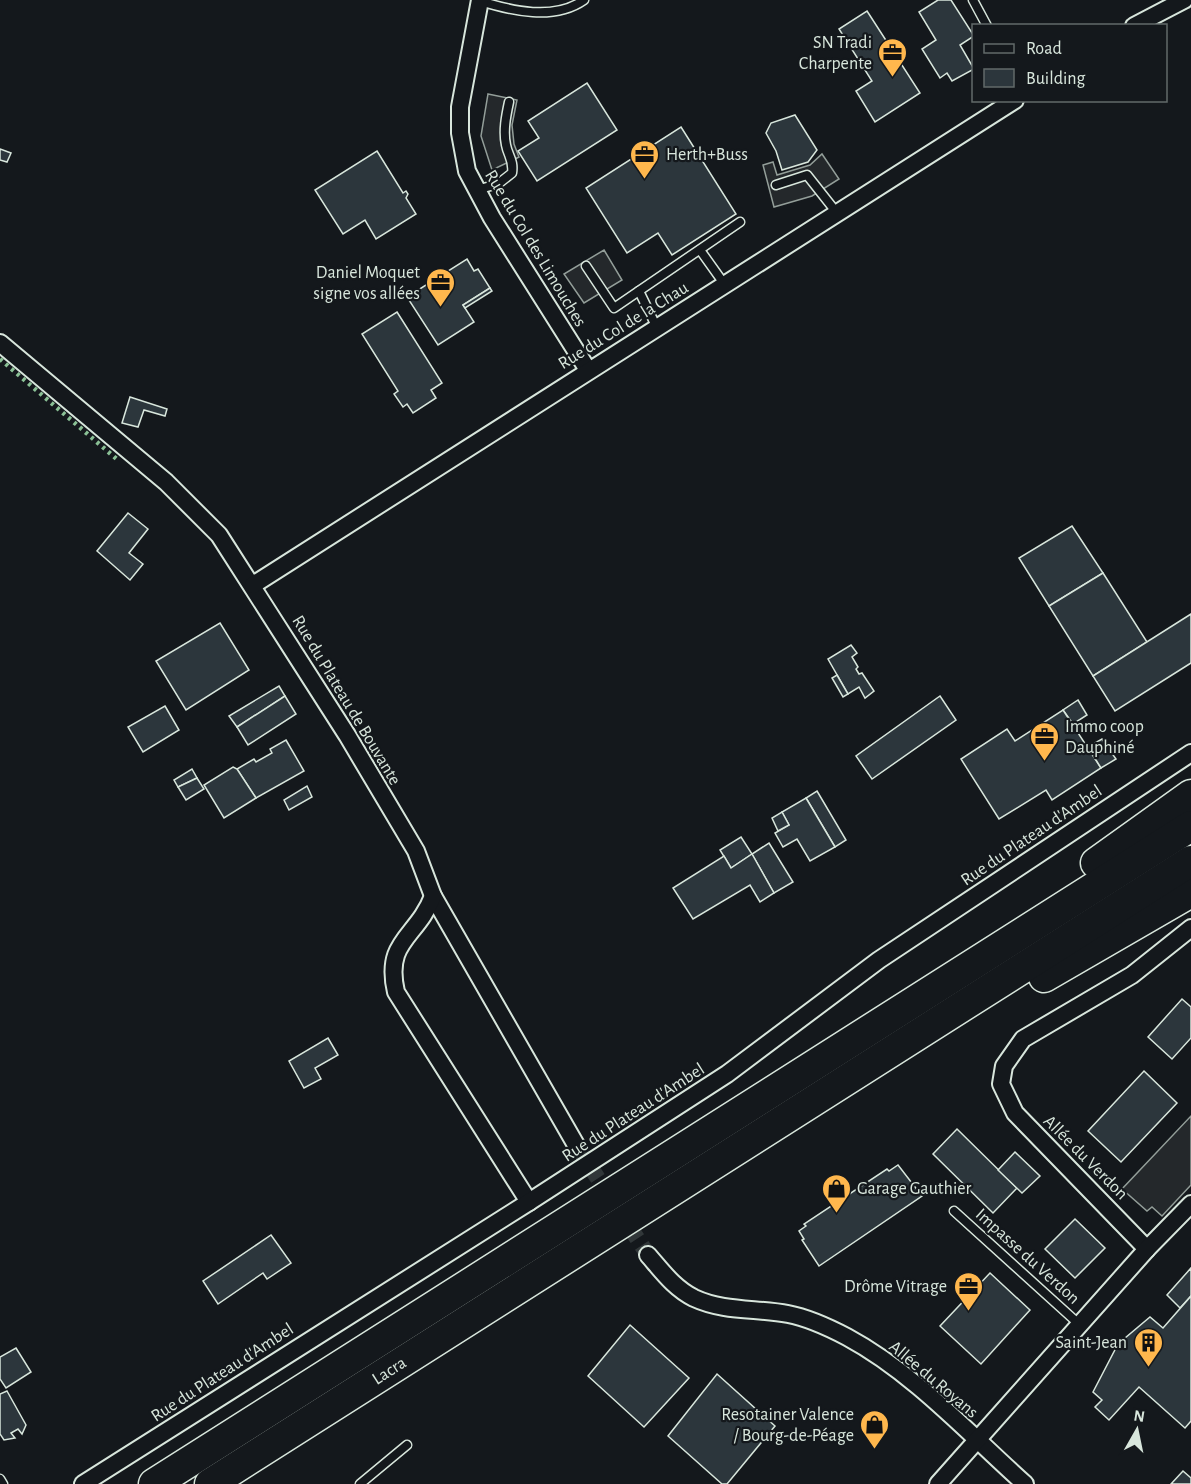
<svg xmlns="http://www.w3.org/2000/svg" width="1191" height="1484" viewBox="0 0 1191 1484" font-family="'Alegreya Sans',sans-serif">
<rect width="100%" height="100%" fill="#14181c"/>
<g fill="#24282b" stroke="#939e99" stroke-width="1.5">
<path d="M488,94L517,100L512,125L514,144L519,157L492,170L481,136Z"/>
<path d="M822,154L839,179L812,196L774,207L763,165L773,162L777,175L810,165Z"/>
<path d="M604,250L622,280L584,303L564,274Z"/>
<path d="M1191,1116V1185L1162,1216L1152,1207L1147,1211L1122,1189Z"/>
</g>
<g fill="#2c363c" stroke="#d8e6dc" stroke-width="1.5">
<path d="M938,0H951L974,36L960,45L974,69L952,81L947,73L940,78L922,49L936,40L919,12Z"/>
<path d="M867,11L920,93L875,122L856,91L872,81L839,29Z"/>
<path d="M587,83L617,130L537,181L518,151L539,138L528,121Z"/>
<path d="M795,115L817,150L808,162L782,170L776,151L766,133L771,123Z"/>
<path d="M681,127L736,214L672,255L658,233L627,253L586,188Z"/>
<path d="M0,149L11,153L7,162L0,160Z"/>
<path d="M377,151L403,193L406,191L408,194L406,198L416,214L376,239L365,220L343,234L315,190Z"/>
<path d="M467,259L474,271L478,269L490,288L463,305L474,322L438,345L407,297Z"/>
<path d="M490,288L492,291L465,308L463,305Z"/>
<path d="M397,312L442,383L431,390L436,398L413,413L407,404L403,407L394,394L398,391L362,334Z"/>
<path d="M130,397L167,409L165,416L144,410L138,427L122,423Z"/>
<path d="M128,513L148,529L129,553L143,564L130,580L97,551Z"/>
<path d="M1072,526L1103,573L1049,606L1019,558Z"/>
<path d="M1103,573L1147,642L1093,676L1049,606Z"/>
<path d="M1191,614V663L1115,711L1093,676Z"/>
<path d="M220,623L249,670L186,710L156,661Z"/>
<path d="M851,645L857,653L852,657L858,667L856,669L859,674L862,673L874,691L865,698L859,687L848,694L828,659Z"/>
<path d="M837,675L848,694L843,697L832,678Z"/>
<path d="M279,686L285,696L237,727L229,716Z"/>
<path d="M285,696L296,714L248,745L237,727Z"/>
<path d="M940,696L956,720L872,779L856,756Z"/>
<path d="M1078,700L1087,715L1073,724L1063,710Z"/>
<path d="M165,706L179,730L143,752L128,727Z"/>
<path d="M1063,710L1101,768L1052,800L1046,790L999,819L961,759L1007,729L1015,741Z"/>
<path d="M1102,739L1116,759L1101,768L1088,747Z"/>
<path d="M286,740L304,771L256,798L237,769L254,759L256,762L272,753L270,749Z"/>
<path d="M233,767L237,769L256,798L224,818L204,785Z"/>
<path d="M192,769L197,778L178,787L174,780Z"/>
<path d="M197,778L204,789L186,800L178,787Z"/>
<path d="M307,786L312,797L289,810L284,800Z"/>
<path d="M817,791L846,840L835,847L806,798Z"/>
<path d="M806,798L835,847L810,861L797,839L783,847L775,833L789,825L782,812Z"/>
<path d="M782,812L789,825L778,831L772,818Z"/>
<path d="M741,837L752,854L731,868L720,850Z"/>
<path d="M769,843L793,882L774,893L752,854Z"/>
<path d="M752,854L774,893L760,902L750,885L693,919L673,888L724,856L731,868Z"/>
<path d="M1182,999L1191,1007V1038L1172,1059L1148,1037Z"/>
<path d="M328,1038L338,1055L315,1068L321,1079L304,1088L289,1061Z"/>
<path d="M1144,1071L1177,1103L1121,1162L1088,1131Z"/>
<path d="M957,1129L1017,1188L993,1213L933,1154Z"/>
<path d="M1015,1152L1040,1176L1022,1193L998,1170Z"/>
<path d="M898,1165L922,1196L819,1266L802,1240L804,1239L799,1231L806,1226L804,1224L887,1169L889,1171Z"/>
<path d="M1075,1219L1105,1248L1075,1278L1045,1249Z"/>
<path d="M271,1235L291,1263L267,1279L263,1273L218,1304L203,1281Z"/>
<path d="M1191,1268V1296L1180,1308L1167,1295Z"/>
<path d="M990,1273L1030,1310L981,1364L940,1326Z"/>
<path d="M1191,1296V1421L1185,1428L1139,1387L1109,1420L1095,1407L1102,1400L1093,1392L1118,1344L1150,1317L1163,1328Z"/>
<path d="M630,1325L689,1378L644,1427L588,1376Z"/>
<path d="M16,1348L31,1372L6,1388L0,1379V1357Z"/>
<path d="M717,1374L775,1426L727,1484H722L668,1436Z"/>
<path d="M7,1391L26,1425L22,1434L18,1429L11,1433L15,1438L4,1440L0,1434V1394Z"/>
<path d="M1183,1471L1191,1478V1484H1171Z"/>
</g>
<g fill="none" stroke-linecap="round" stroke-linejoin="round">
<path stroke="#313739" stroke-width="16" stroke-dasharray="16 8" stroke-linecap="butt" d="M576,1145L648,1255"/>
<defs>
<g id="lane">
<path d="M973,0L987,26"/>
<path d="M480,1C512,11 554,21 584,0"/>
<path d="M776,185L807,175L837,213"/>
<path d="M476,190L498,184L512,173C514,160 508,156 506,145C503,131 506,116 509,102"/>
<path d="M700,250L725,285"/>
<path d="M586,266L614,308L740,222"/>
<path d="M639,291L657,328"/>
<path d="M954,1211L1080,1325"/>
<path d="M0,1479L3,1484"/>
<path d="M360,1484L407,1445"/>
</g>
<g id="street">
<path d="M480,0L460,107V133L467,171L492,218L588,370"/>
<path d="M1134,26L1184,0"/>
<path d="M0,343L166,482L219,535L347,735L416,851L433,896L576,1145"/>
<path d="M253,585L1015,100"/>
<path d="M433,896C417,938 384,940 396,992L529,1202"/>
<path d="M1147,1249L1015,1113L1001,1084L1004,1066L1023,1039L1132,975L1191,928"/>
<path d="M648,1255C662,1271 674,1288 694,1298C724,1312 756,1308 788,1314C809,1318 828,1327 847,1337C914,1373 969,1434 1025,1484"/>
<path d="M83,1484L529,1202L727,1074L879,960L1191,753"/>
<path d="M938,1484L1147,1249L1191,1204"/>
</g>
<g id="highway">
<path d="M1096,863L1191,795"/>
<path d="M1044,977L1191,892"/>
<path d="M154,1484L1191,826"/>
<path id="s1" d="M210,1484L1191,861"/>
</g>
</defs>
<use href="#lane" stroke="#d8e6dc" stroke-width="11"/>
<use href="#street" stroke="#d8e6dc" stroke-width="20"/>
<use href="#highway" stroke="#d8e6dc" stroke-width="33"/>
<use href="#lane" stroke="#14181c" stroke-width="8"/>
<use href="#street" stroke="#14181c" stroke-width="16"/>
<use href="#highway" stroke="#14181c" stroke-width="30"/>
<path stroke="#8ac095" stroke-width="4.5" stroke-dasharray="3 4.5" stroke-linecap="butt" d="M0,359L119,461"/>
</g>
<defs>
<symbol id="office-pin" viewBox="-11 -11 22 30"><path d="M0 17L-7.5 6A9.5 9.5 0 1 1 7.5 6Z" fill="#ffb74d" stroke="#14181c"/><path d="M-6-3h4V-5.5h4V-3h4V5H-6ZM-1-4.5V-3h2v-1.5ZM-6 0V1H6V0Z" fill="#111"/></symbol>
<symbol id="shop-pin" viewBox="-11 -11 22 30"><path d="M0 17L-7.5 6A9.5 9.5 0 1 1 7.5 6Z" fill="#ffb74d" stroke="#14181c"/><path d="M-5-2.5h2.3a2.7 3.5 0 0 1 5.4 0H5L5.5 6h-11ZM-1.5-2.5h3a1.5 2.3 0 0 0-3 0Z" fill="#111"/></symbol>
<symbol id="building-pin" viewBox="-11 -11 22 30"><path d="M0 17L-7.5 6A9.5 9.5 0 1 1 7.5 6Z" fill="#ffb74d" stroke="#14181c"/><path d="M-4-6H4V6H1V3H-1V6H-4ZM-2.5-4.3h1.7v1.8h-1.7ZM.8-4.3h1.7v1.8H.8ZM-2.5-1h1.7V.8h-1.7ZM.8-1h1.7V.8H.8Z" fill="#111"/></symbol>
</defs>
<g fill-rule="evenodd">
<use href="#office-pin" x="876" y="36" width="33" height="45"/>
<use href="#office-pin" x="628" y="138" width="33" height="45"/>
<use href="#office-pin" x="424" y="266" width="33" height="45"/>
<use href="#office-pin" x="1028" y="720" width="33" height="45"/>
<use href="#shop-pin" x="820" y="1172" width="33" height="45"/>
<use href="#office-pin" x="952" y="1270" width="33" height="45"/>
<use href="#building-pin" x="1132" y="1326" width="33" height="45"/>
<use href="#shop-pin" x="858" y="1408" width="33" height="45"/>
</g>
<g text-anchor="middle" stroke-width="4.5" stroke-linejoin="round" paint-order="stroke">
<g font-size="18" fill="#d8e6dc" stroke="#14181c" text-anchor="end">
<text x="872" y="48">SN Tradi<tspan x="872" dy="21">Charpente</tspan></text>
<text x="666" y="160" text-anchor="start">Herth+Buss</text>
<text x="420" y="278">Daniel Moquet<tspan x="420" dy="21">signe vos allées</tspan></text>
<text x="1065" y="732" text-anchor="start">Immo coop<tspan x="1065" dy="21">Dauphiné</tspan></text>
<text x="857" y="1194" text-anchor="start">Garage Gauthier</text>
<text x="947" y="1292">Drôme Vitrage</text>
<text x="1127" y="1348">Saint-Jean</text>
<text x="854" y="1420">Resotainer Valence<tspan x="854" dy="21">/ Bourg-de-Péage</tspan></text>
</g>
<g font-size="18" fill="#d8e6dc" stroke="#14181c">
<text transform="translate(536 248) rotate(59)" y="6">Rue du Col des Limouches</text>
<text transform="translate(623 325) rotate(-32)" y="6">Rue du Col de la Chau</text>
<text transform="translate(347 700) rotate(59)" y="6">Rue du Plateau de Bouvante</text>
<text transform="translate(1031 835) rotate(-34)" y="6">Rue du Plateau d'Ambel</text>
<text transform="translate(633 1112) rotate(-33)" y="6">Rue du Plateau d'Ambel</text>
<text transform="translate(1086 1157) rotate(45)" y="6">Allée du Verdon</text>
<text transform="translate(1028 1256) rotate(42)" y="6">Impasse du Verdon</text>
<text dy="6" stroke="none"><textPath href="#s1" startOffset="212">Lacra</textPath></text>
<text transform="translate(222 1372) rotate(-33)" y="6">Rue du Plateau d'Ambel</text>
<text transform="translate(934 1379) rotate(40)" y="6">Allée du Royans</text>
</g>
</g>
<rect x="972" y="24" width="195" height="78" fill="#14181c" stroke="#626a69" stroke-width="1.5"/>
<rect x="984" y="44" width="30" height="9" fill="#14181c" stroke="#626a69" stroke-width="1.5"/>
<text x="1026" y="54" font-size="18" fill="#d8e6dc">Road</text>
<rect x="984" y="69" width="30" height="18" fill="#2c363c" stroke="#626a69" stroke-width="1.5"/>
<text x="1026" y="84" font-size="18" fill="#d8e6dc">Building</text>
<g transform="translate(1137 1430) rotate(9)" stroke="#14181c" stroke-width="4.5" paint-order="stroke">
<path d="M0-4.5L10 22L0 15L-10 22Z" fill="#d8e6dc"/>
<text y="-9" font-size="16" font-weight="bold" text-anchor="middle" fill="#d8e6dc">N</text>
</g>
</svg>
